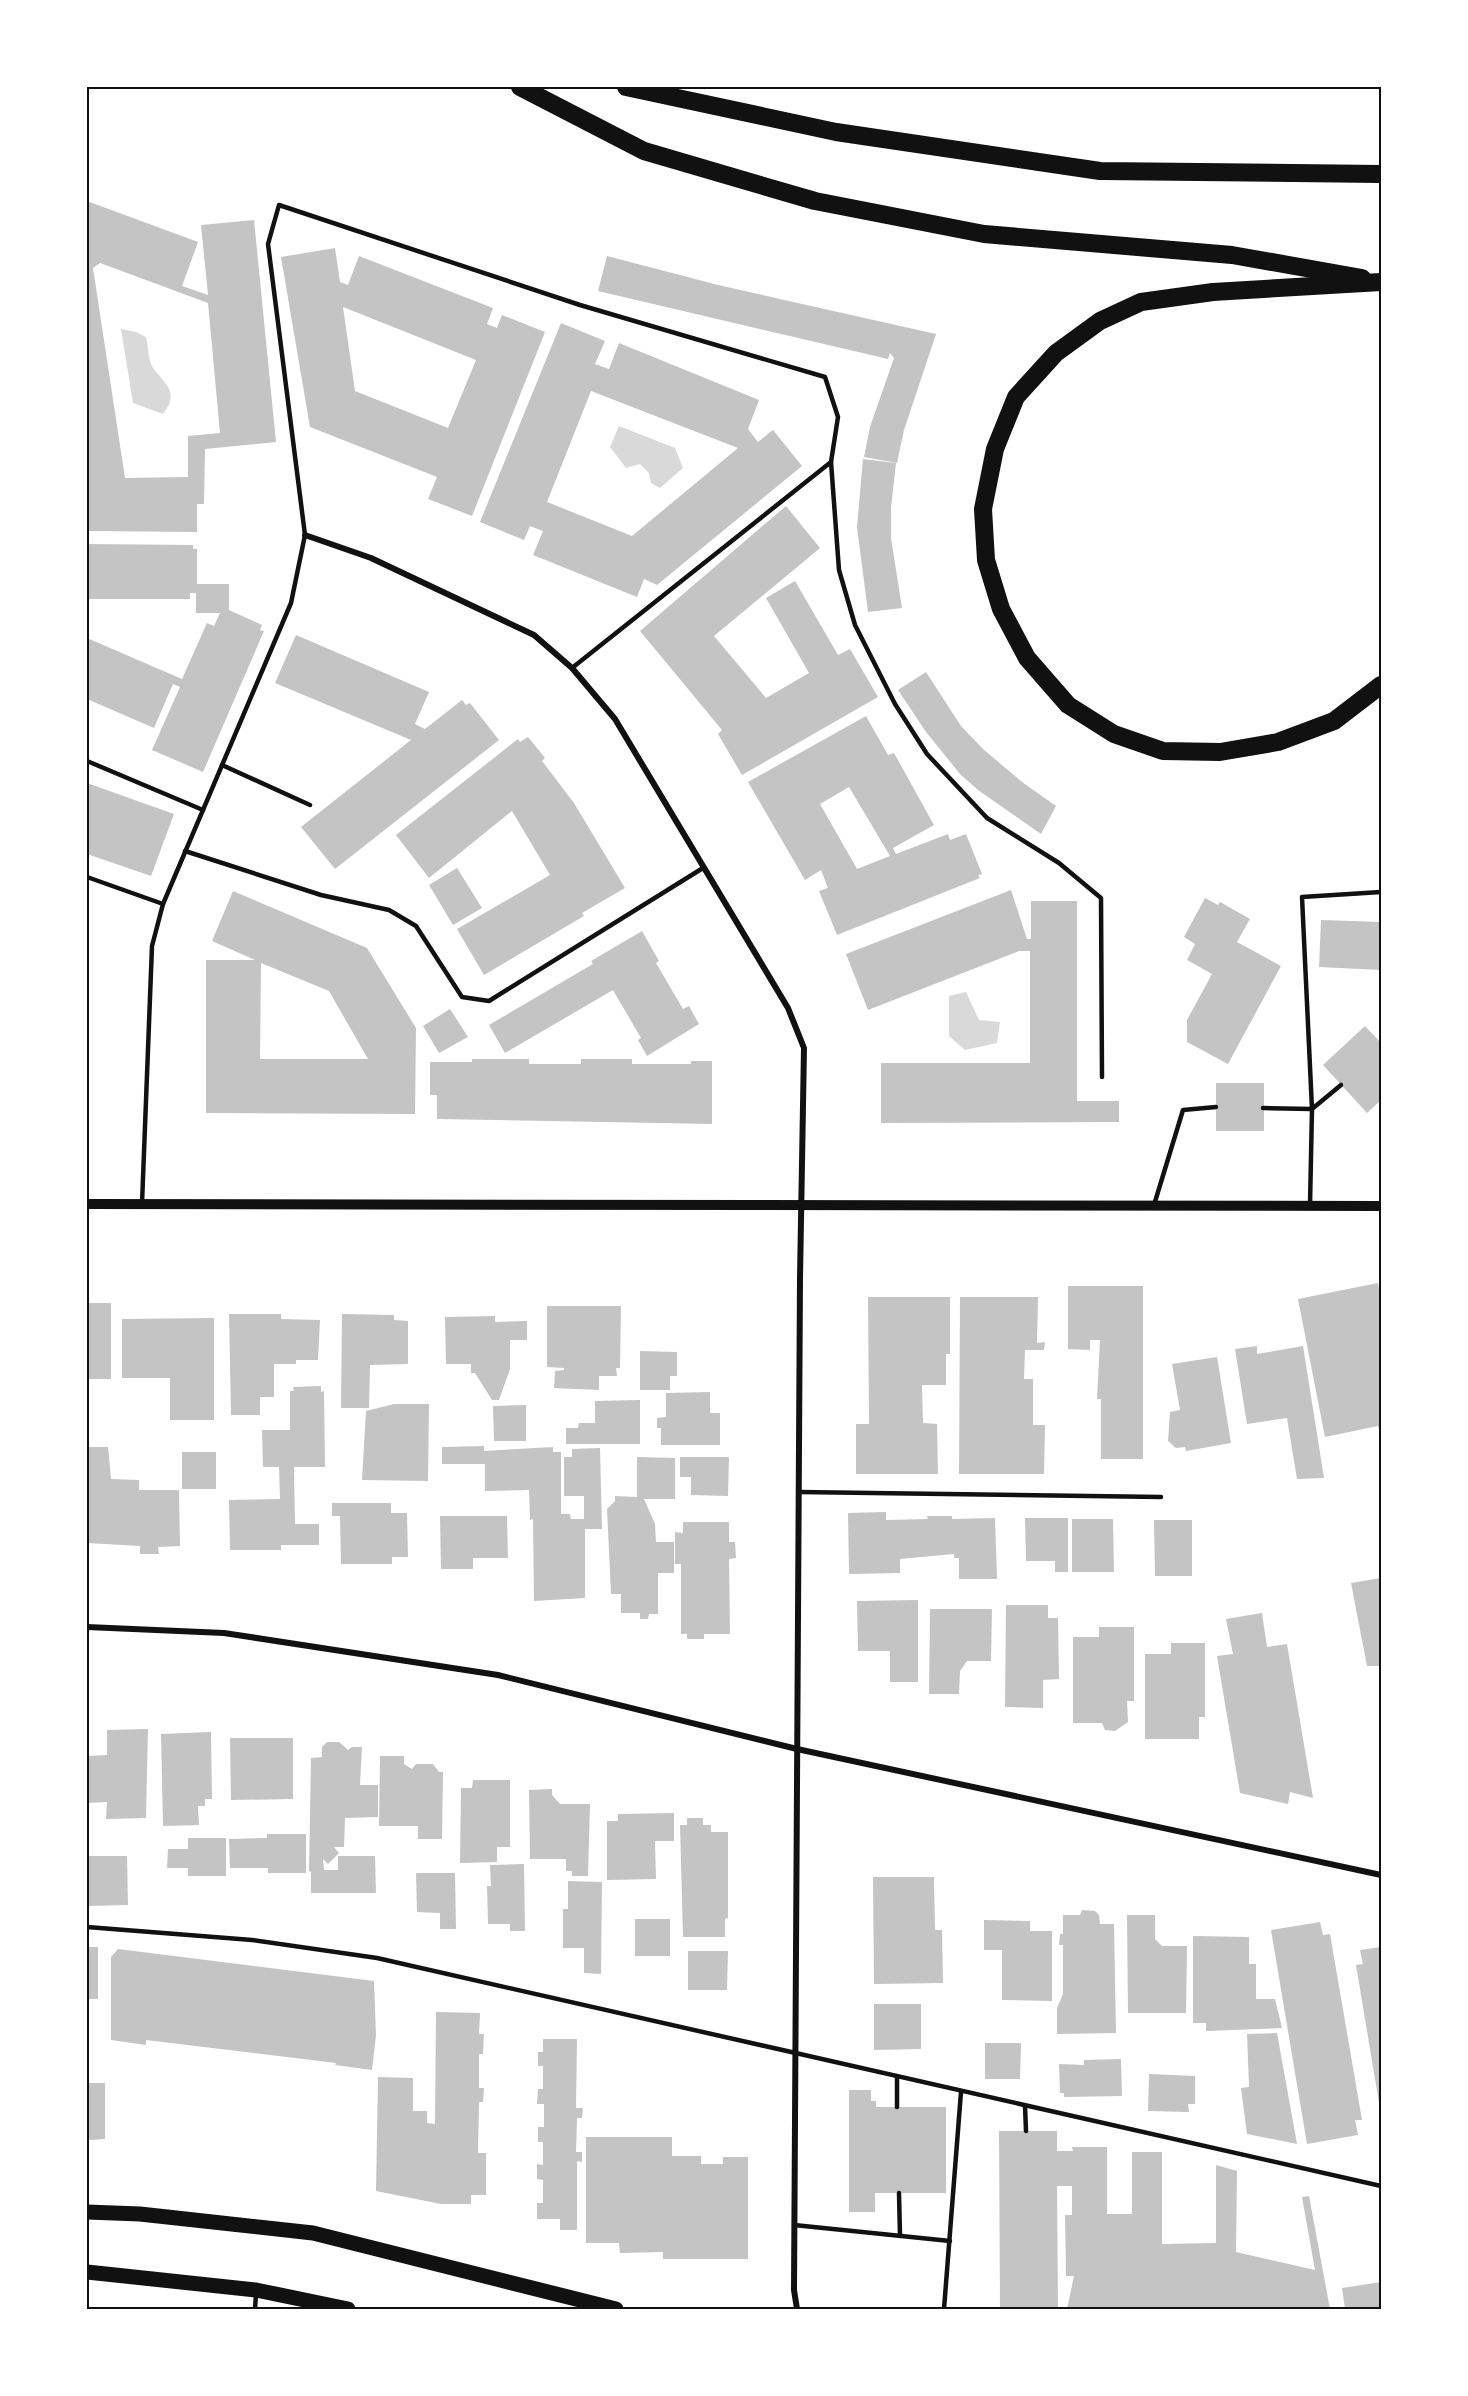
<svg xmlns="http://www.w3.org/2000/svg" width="1468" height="2396" viewBox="0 0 1468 2396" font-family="'Libre Baskerville',serif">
<rect width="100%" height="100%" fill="#fff"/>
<g fill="#d9d9d9">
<path d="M121,329L136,332L146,337C148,345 148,353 150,361C154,378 185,388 163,414L133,403Z"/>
<path d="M619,426L675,448L683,468L660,488L651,483L649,473L640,464L626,468L610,447Z"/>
<path d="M966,992L979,1020L1000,1022L997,1043L965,1050L949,1036V996Z"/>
</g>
<g fill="#c4c4c4" fill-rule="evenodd">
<path d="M87,201L198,242L182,286L208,295L201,225L254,220L276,442L205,449L204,504H197V532L87,531ZM100,263L208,303L220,433L188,436V477L125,478L93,268Z"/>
<path d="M335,248L340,282L348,285L359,256L493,308L487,324L497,328L502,315L545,332L472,516L428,499L437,477L310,427L281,257ZM343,307L476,360L448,428L355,391Z"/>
<path d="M607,256L718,285L936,334L904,430L897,463L864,457L870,427L894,358L890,353L888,359L598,291Z"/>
<path d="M561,323L605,341L595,364L609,369L619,343L759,400L748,429L758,442L773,430L802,466L657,585L644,579L637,597L533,555L543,531L530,526L524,540L480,522ZM591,391L738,448L632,536L547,502Z"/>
<path d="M863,459L896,463L891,508V538L902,608L868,612L857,527Z"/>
<path d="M786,506L820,548L714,636L766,698L809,673L766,598L795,581L838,655L850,649L878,697L742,775L718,734L722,730L640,631Z"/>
<path d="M87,544L193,545V549H197V584H229V610L262,625L260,630L264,631L203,772L152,750L180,687L173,684L154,728L87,699V638L182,679L207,623L214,626L220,613H196V593H190V599H87Z"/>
<path d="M296,635L429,692L415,724L425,729L462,700L466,705L470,703L499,740L335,869L301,827L411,740L275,683Z"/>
<path d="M926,672L961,726L983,749L1022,782L1056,806L1041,834L978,790L960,774L926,732L898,690Z"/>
<path d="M866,716L888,755L894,753L934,825L893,848L896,854L948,834L950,840L966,834L982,874L978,875L980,878L837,935L819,891L828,888L821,870L805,880L748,782ZM849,787L890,856L857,869L820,804Z"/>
<path d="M528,737L545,758L542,761L574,803L625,888L582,913L584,916L484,975L457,929L550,875L512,811L429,878L396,835L518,739L520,742Z"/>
<path d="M87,783L174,814L151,876L87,854Z"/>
<path d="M457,868L482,908L453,925L429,885Z"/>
<path d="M1011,890L1027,939H1031V901H1077V1101H1119V1122L881,1123V1063H1030V951H1019L868,1010L846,954Z"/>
<path d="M233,891L367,948L416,1028L415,1114L206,1113V960H255L212,941ZM261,963L329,991L368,1059H260Z"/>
<path d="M1205,898L1218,905L1220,902L1250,919L1237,942L1281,966L1228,1064L1187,1042V1020L1212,974L1187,960L1195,944L1184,937Z"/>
<path d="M1321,920L1381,922V970L1319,967Z"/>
<path d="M642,931L659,961L656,963L683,1009L689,1006L699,1024L647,1056L638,1040L641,1038L613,990L505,1053L489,1025L593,964L591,961Z"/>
<path d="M450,1009L468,1037L439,1053L423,1026Z"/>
<path d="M1365,1026L1381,1043V1100L1367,1113L1323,1065Z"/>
<path d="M472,1059H529V1064H581V1059H632V1064H691V1061H712V1124L437,1119V1095H430V1062H472Z"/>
<rect x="1216" y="1083" width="48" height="48"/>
<path d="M1378,1283L1381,1300V1436L1378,1426L1325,1437L1298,1299Z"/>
<path d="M1068,1286H1143V1459H1101V1399H1097L1100,1340H1090V1350L1068,1349Z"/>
<path d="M868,1297H950V1354H946V1385H922L923,1423L937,1424L938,1474H856V1424H869Z"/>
<path d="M960,1297H1038L1037,1343L1045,1342L1044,1350H1025L1024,1379H1033V1425H1045L1044,1474H959Z"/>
<rect x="87" y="1303" width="24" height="76"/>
<path d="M547,1306H621L620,1368H616L617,1376H599V1390L554,1388L555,1371L564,1370V1368L547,1367Z"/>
<path d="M229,1314H281V1319L320,1320L318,1360H296V1364H274V1397H260V1415H231Z"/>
<path d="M342,1314L394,1315V1320L408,1321V1364L370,1365L369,1408H341Z"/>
<path d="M495,1316V1322L527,1321V1340H510V1369L499,1400H492L475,1373H471V1364H446L445,1317Z"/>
<path d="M214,1318V1420H170V1378H122V1319Z"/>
<path d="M1257,1346V1354L1303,1346L1324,1478L1297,1479L1287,1418L1247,1424L1235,1349Z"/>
<path d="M640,1351L677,1352V1376H670V1390H640Z"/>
<path d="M1217,1357L1231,1443L1186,1451L1185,1447L1176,1448L1168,1441L1170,1412L1180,1410L1172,1364Z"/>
<path d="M321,1386V1392L324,1391L325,1467H294L295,1524H319V1545H281V1550H230L229,1500L280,1499L279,1467H263L262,1430H290V1391H294L293,1387Z"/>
<path d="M710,1392V1413H720V1445H661V1428H657V1418L666,1417V1393Z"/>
<path d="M640,1400V1444H566V1428H578L579,1423H595V1401Z"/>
<path d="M394,1404H429L428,1481L362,1480L366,1411Z"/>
<path d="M526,1405V1441H494L493,1406Z"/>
<path d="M484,1446V1451L553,1447V1452H561V1514H570L571,1519H584V1496H564V1457H572V1449L600,1448L602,1529H585V1598L534,1601L533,1519L530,1520L529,1490L485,1491V1464H442V1447Z"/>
<path d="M87,1447H108L111,1479L139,1480V1490H179L180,1546L158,1547L159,1554H140V1546L87,1543Z"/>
<rect x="182" y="1452" width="34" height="37"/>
<path d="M637,1457L675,1458V1499H644L655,1524L656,1542H674V1573H658V1614H649L648,1619H640V1613H621V1594H611L607,1509L615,1501V1496L637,1497Z"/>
<path d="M680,1457H729L728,1496L691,1495V1477H680Z"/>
<path d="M332,1503H391V1513H407L408,1557H392V1564H341L340,1516H332Z"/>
<path d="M886,1512V1520L928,1519L927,1516H952V1519L995,1518L997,1579H959V1558H954V1554L900,1559V1573L849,1574L848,1513Z"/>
<path d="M440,1516H507L508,1558H473V1569H441Z"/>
<path d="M1025,1518H1068V1572H1055V1561H1026Z"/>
<path d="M1072,1519H1113L1114,1572H1072Z"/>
<path d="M1154,1520H1192V1576H1155Z"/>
<path d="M683,1522H729V1542H735L736,1558L729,1559L730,1634H704V1639H687V1634H681V1564H675V1532L683,1533Z"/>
<path d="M1381,1578V1666H1367L1351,1583Z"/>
<path d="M918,1600V1682H890V1651H858L857,1601Z"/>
<path d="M1006,1605H1048V1618H1058L1059,1679L1043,1680V1708L1005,1707Z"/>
<path d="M930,1609H992L991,1661H967L960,1671L959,1694H929Z"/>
<path d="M1262,1613L1267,1647L1287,1644L1313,1798L1290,1792L1288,1804L1240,1793L1217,1656L1233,1654L1226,1619Z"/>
<path d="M1099,1627H1134V1701H1127L1128,1722L1115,1731L1105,1730L1102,1723H1073V1637H1099Z"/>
<path d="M1171,1643H1205V1717H1199V1739H1145V1654H1171Z"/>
<path d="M148,1729L146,1818L106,1819L107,1802L87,1803V1756L107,1755V1730Z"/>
<path d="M211,1732L212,1799H205V1806H198L199,1825L163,1826L161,1734Z"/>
<path d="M230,1738H293V1799L231,1800Z"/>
<path d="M327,1742H339L348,1750L352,1747H362L360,1785H378V1817L345,1818L344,1847H334L339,1853L328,1864L323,1859L324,1870H338V1856H375L376,1893H311V1872L309,1871L311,1758L322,1757V1747Z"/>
<path d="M380,1756H404V1764L412,1769L416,1764H433L439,1772H443L442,1839H418V1826H379Z"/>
<path d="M473,1780H510V1847H497V1862L460,1863L461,1788H472Z"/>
<path d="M552,1789V1795L560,1804H590L588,1876H572V1871H566V1859H530L529,1790Z"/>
<path d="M674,1813V1841H655L656,1879L607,1880V1821H618V1814Z"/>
<path d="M687,1818H703V1825H711V1832H728V1918L725,1919V1937H683L680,1825H687Z"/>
<path d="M267,1834H306V1873H268V1868H230L229,1839L267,1838Z"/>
<path d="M188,1838H226V1876H188V1868H167L168,1849H188Z"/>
<path d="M87,1856H127L128,1905L87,1906Z"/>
<path d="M524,1864L525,1931H510V1924H488L487,1886H491L490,1865Z"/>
<path d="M416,1873H455L456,1929H440V1913L417,1912Z"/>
<path d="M873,1877H934L935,1930H942L943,1983L874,1984Z"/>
<path d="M568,1881L602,1882L601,1974L584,1973V1948H563V1909H568Z"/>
<path d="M1082,1910L1095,1911L1099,1915L1100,1924H1114L1116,2033L1057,2034V2008L1063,1994V1945H1059L1060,1934H1063V1915H1080Z"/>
<path d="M1127,1915H1155V1939L1162,1946H1187L1186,2013H1128Z"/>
<rect x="635" y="1919" width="35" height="37"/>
<path d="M984,1920L1030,1921V1931H1052V2001L1002,2000V1950H984Z"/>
<path d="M1320,1922L1323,1935L1330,1934L1362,2120H1355L1358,2135L1307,2144L1271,1930Z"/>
<path d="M1193,1936L1249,1937V1964H1256V1999H1275L1282,2028L1206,2031V2023H1193Z"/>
<rect x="87" y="1947" width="11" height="52"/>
<path d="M1381,1947V2109H1380L1356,1965L1363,1964L1360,1950Z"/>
<path d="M118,1949L374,1981L376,2035L372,2070L335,2065L336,2063L146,2040V2045L111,2040V1957Z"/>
<path d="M688,1951H728L727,1990H688Z"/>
<path d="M874,2004H921V2049L874,2050Z"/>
<path d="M436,2012L480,2013L479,2034H484L483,2054H479V2088H484L483,2102H479L478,2153H486V2195H471V2204H441L376,2191L378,2077L413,2078V2111H427V2123L435,2124Z"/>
<path d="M1277,2033L1297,2144L1247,2134L1241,2088L1249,2087L1247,2034Z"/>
<path d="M543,2039H577L576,2108H583L582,2118H577L576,2152H582V2162L577,2161V2230H560V2219H537V2203H543V2180L537,2179V2164L543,2165V2142H538V2127H544V2104H537L538,2089H543V2066H538V2052H543Z"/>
<path d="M985,2043H1021L1020,2079H985Z"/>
<path d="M1121,2059L1122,2096L1064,2097V2093H1060L1059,2064L1084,2065V2060Z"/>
<path d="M1149,2074L1195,2076V2104H1188L1189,2112L1148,2111Z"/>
<path d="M87,2083H105V2139L90,2140L87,2136Z"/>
<path d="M849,2090H871V2101H876V2107H946V2193H875V2212H849Z"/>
<path d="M999,2131H1057V2151H1073L1072,2147H1107V2214H1132V2152H1162V2244L1216,2243V2165L1237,2171L1236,2252L1315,2270L1302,2197L1309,2196L1330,2309H1067L1074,2276H1066L1065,2215H1072V2186H1057L1058,2309H1000Z"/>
<path d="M586,2137H672V2156H701V2164H723V2157H748V2259H663V2252L620,2253L619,2243H586Z"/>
<path d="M1381,2282V2309H1345L1342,2288Z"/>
</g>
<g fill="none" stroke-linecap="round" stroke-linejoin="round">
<g stroke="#111" stroke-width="4.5">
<path d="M572,668L831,462"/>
<path d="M87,761L203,810"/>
<path d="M222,765L310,805"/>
<path d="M185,851L321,895L389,910L416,926L462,997L489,1001L703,868"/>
<path d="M87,877L163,904"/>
<path d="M1263,1108L1312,1109L1302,897L1381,892"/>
<path d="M142,1204L152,946L163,904L291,603L305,535L268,244L279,205L580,305L825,377L838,417L831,462L839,570L855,625L895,704L927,754L987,818L1059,863L1101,898L1102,1077"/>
<path d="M1154,1205L1183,1110L1216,1107"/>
<path d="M1310,1205L1312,1109L1341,1085"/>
<path d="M799,1492L1161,1497"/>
<path d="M87,1927L252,1940L377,1958L1381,2186"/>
<path d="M1025,2106L1026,2131"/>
<path d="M897,2107V2077"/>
<path d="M899,2193L900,2236"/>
<path d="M794,2225L950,2241"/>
<path d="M255,2309L256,2294"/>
<path d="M944,2309L961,2092"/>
</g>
<g stroke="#111" stroke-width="6">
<path d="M305,535L371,558L534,635L572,668L615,719L788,1008L804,1048L800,1278L794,2290L797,2309"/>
<path d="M87,1627L224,1633L498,1675L797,1749L1381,1875"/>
</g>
<path stroke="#111" stroke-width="10" d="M87,1204L1381,1206"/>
<g stroke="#111" stroke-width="15">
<path d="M87,2212L140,2214L313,2233L616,2309"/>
<path d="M87,2272L256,2290L348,2309"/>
</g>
<g stroke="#111" stroke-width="18">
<path d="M520,87L644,151L815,201L984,234L1232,255L1362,278"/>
<path d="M626,87L836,132L1100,171L1381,174"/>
<path d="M1381,282L1213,292L1141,302L1100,321L1056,353L1016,397L995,449L983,509L986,560L1001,609L1027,658L1068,705L1114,734L1163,751L1220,752L1278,742L1334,721L1381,685"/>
</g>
</g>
<rect width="1468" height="2396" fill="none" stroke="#ffffff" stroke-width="177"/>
<rect x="88" y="88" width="1292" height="2220" fill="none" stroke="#111" stroke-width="2"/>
</svg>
